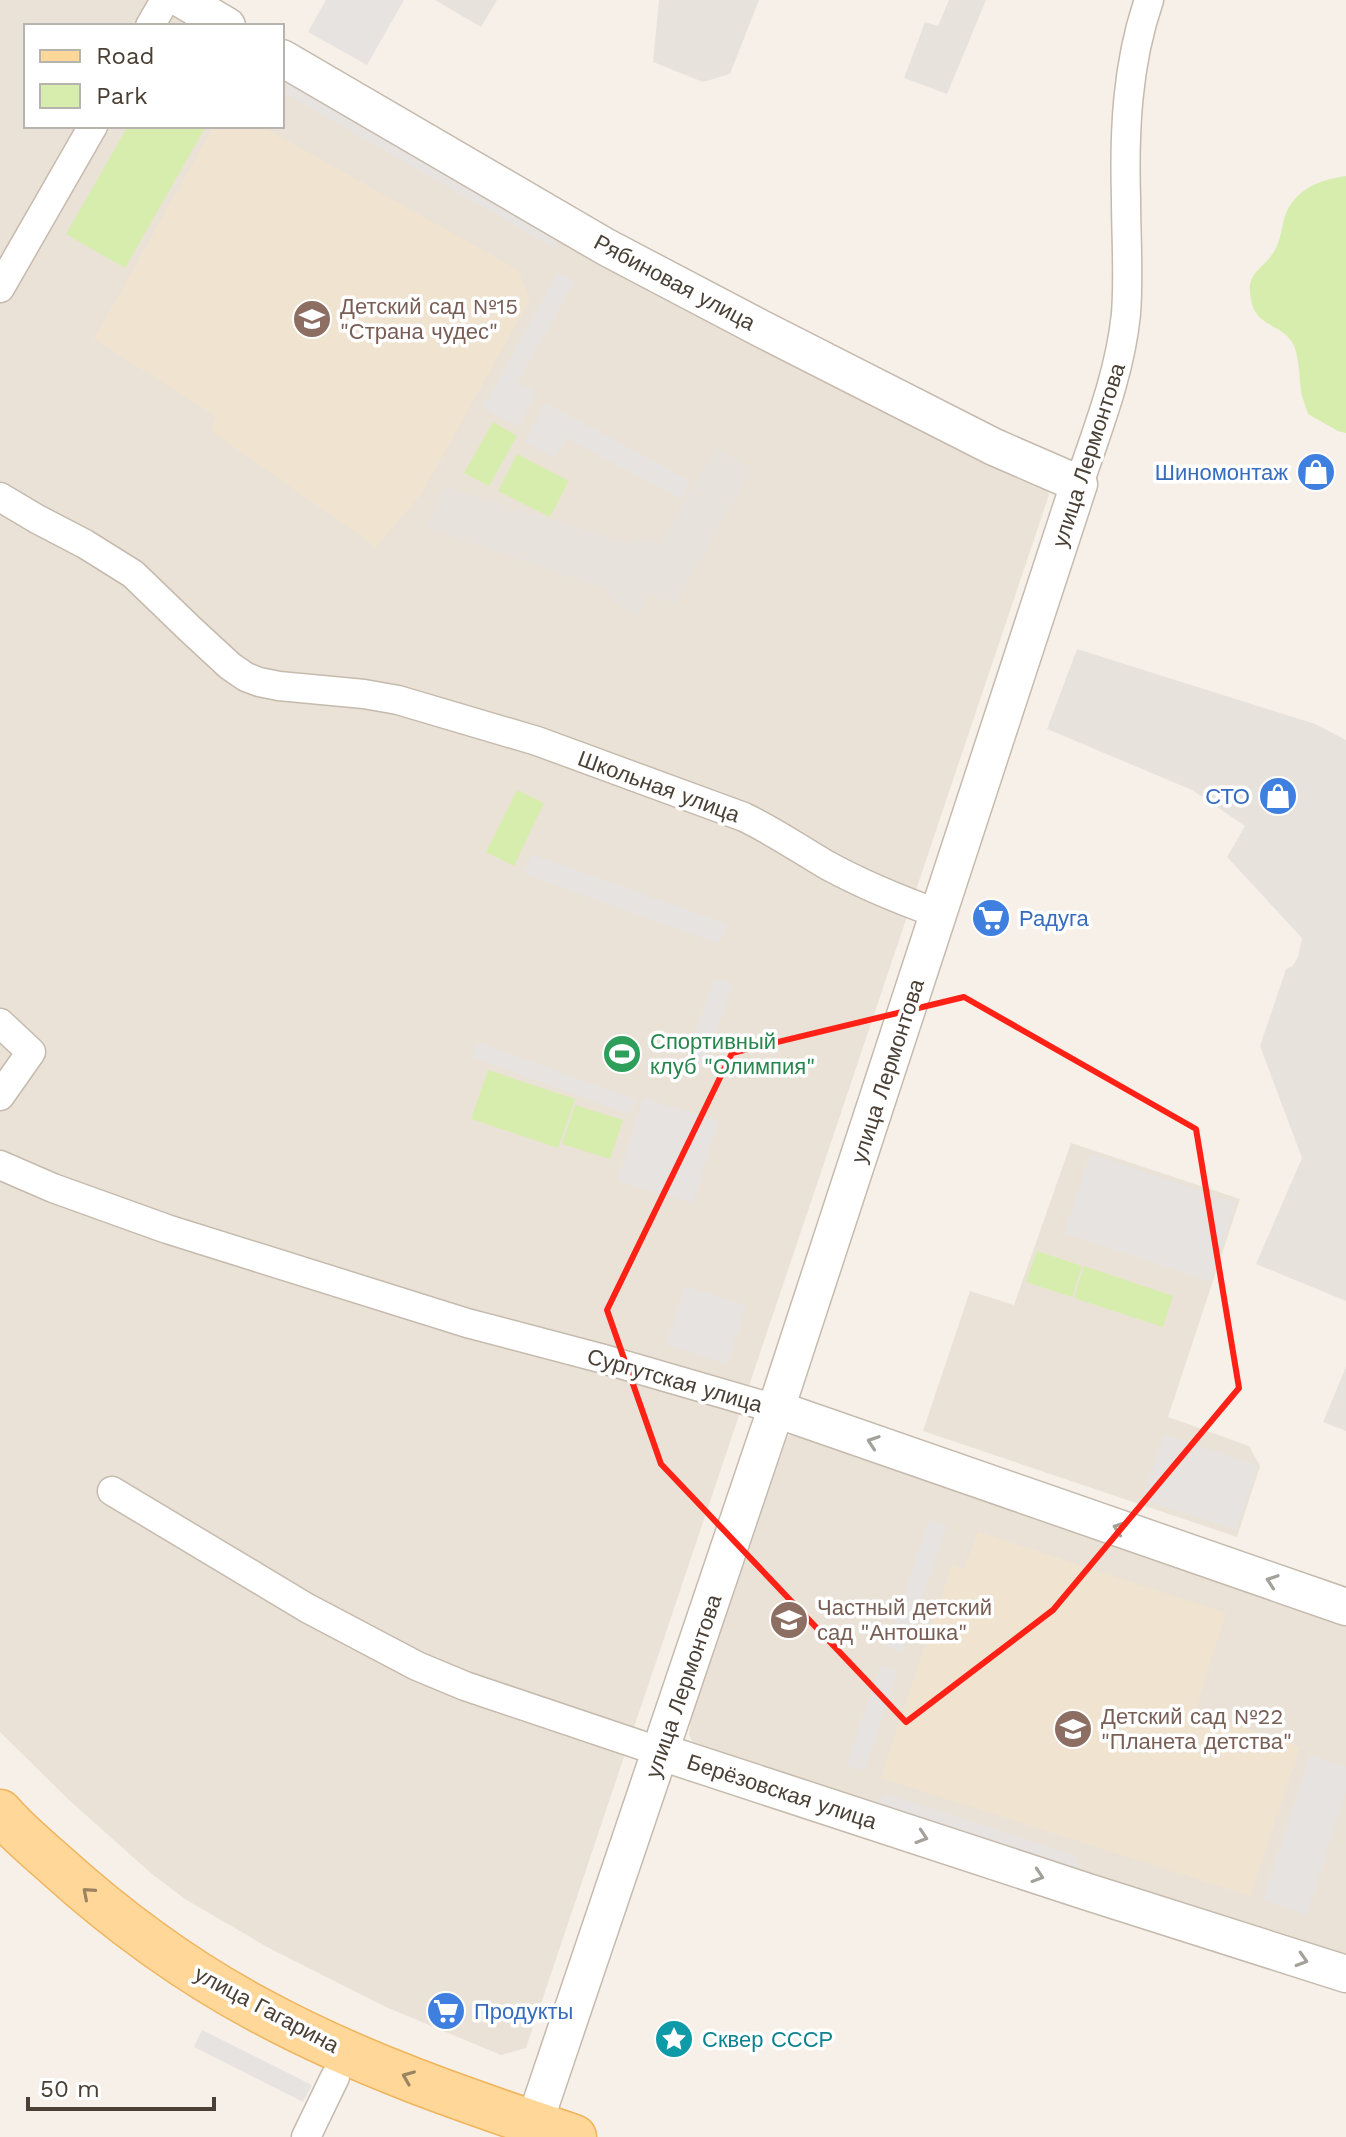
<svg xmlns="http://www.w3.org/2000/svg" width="1346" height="2137" viewBox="0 0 1346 2137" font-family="'Work Sans',sans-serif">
<rect width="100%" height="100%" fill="#f6f0e8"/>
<g fill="#eae2d6">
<path d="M0,0H153L199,26H26V126H282V74L1046,486L1049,495L526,2048L501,2055L386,2007L267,1947L185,1899L152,1874L69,1800L0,1732Z"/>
<path d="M1071,1143L1240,1199L1168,1417L1249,1446L1260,1466L1237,1537L923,1431L970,1291L1014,1305Z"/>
<path d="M795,1432L1346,1618V1960L694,1745L689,1735L691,1718L786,1440L789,1435Z"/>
</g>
<g fill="#e8e2dd">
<path d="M435,0H497L481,27Z"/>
<path d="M659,0H759L730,74L703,82L653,62Z"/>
<path d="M949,0H986L947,94L904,78L925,22L938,26Z"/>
<path d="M715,447L752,469L675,604L648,595L639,616L620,609L604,589L427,528L444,486L635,545L638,537L660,543Z"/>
<path d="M1077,649L1315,724L1346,740V1301L1256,1264L1302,1158L1260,1046L1286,969L1293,966L1298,957L1302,938L1227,857L1245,826L1192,790L1047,729Z"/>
<path d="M1346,1367V1431L1323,1422Z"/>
</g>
<g fill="#f0e4d1">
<path d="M214,126H261L518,270L530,299L421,494L376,547L210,430L217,417L94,339Z"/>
<path d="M978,1532L1226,1613L1195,1711L1300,1747L1250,1896L881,1778L952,1565L964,1569Z"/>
</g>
<g fill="#d7edad">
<path d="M128,126H206L125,268L66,234Z"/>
<path d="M1346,176V433L1338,431L1308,414C1306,408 1304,402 1302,396C1299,382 1300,355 1292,342C1280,323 1256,327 1251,300C1245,272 1262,271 1273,253C1282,240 1281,226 1286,213C1298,187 1321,180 1346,176Z"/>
<path d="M493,422L517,436L489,486L464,473Z"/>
<path d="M517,454L569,481L550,517L498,491Z"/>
<path d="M517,790L544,803L514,866L486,852Z"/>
<path d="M488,1070L575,1099L558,1148L471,1119Z"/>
<path d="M575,1105L623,1120L610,1159L562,1144Z"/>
<path d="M1037,1251L1082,1266L1072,1297L1026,1282Z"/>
<path d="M1084,1266L1173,1296L1163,1327L1074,1298Z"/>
</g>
<g fill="#e7e3e0">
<path d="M326,0H404L367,65L308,32Z"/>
<path d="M291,79L563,234L554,248L283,92Z"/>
<path d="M558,272L574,281L518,382L536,393L518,427L483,408Z"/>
<path d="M546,403L690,481L680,499L567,438L555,458L525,442Z"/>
<path d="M531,854L727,924L719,944L524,874Z"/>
<path d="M714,978L733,984L705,1065L686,1059Z"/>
<path d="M478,1042L636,1100L631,1115L472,1057Z"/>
<path d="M643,1098L718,1121L693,1203L617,1181Z"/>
<path d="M1090,1153L1236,1203L1210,1281L1064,1233Z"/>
<path d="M685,1286L746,1305L727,1364L666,1345Z"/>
<path d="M1164,1434L1258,1465L1236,1530L1142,1499Z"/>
<path d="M929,1520L947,1526L904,1652L887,1646Z"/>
<path d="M880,1665L898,1671L864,1771L846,1765Z"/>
<path d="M1310,1755L1346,1767V1792L1306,1915L1263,1900Z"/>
<path d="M886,1794L1076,1856L1083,1877L868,1807Z"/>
<path d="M202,2030L312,2085L303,2102L194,2047Z"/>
</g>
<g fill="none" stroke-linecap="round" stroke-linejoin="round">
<defs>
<g id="minor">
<path d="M150,26L165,0"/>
<path d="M0,288L93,126"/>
<path d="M1079,484C1098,428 1120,373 1126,314C1129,276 1126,237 1126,198C1124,131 1127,64 1149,0"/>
<path d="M0,497L37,519L85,544L133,574L190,629L230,666L246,677L259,682L279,686L364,694L398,700L537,741L744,817C773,831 798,848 825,864C861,884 900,900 939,914"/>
<path d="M0,1023L31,1052L0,1096"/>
<path d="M0,1165L53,1188L167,1229L467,1323L600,1358L776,1409"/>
<path d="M112,1491L307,1608L417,1666L465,1686L661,1752"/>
<path d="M306,2137L335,2077"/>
</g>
<g id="tertiary">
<path d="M183,0L227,26"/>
<path d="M282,58L606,247L760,328L994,447L1079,484L776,1409L534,2124"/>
<path d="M776,1409L1346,1607"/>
<path d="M661,1752L1088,1892L1346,1974"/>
</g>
<path id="primary" d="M0,1812C17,1832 38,1849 57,1866C119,1922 186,1971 259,2010C358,2064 467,2101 574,2137"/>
</defs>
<use href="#minor" stroke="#c5baad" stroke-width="31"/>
<use href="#tertiary" stroke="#c5baad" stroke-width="39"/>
<use href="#primary" stroke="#efb45c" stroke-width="47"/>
<use href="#minor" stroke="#fff" stroke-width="28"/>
<use href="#tertiary" stroke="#fff" stroke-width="36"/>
<use href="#primary" stroke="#ffd798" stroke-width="44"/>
</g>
<defs><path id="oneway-chevron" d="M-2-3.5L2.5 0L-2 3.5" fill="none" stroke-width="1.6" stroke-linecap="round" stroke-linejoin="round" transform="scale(2)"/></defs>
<g stroke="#a4a09a">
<use href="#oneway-chevron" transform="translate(873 1442) rotate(-161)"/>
<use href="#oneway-chevron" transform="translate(1119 1528) rotate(-161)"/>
<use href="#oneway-chevron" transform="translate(1272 1581) rotate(-161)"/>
<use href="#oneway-chevron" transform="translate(922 1837) rotate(18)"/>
<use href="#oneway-chevron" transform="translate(1038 1876) rotate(18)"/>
<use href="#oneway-chevron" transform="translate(1302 1960) rotate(17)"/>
</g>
<g stroke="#9b8462">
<use href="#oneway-chevron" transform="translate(88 1893) rotate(-139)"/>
<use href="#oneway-chevron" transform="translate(408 2077) rotate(-158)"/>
</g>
<path fill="none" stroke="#ff2116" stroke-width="6" stroke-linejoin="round" d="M964,997L1196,1129L1239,1388L1053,1610L906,1722L661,1464L607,1310L732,1053Z"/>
<defs>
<symbol id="school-disc" viewBox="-11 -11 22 22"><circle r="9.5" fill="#8d6e63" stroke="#fff"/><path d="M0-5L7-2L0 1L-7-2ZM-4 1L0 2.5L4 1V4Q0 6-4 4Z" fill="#fff"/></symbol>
<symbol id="shop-disc" viewBox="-11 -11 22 22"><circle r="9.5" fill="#3f7fe0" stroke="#fff"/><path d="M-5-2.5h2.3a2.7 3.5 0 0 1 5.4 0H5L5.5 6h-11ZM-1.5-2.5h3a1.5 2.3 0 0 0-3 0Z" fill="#fff"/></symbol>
<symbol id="supermarket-disc" viewBox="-11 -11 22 22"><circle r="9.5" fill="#3f7fe0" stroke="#fff"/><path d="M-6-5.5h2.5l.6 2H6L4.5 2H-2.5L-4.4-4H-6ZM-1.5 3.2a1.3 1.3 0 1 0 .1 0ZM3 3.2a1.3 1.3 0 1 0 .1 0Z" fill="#fff"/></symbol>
<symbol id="stadium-disc" viewBox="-11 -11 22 22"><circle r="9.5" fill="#2e9e5b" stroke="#fff"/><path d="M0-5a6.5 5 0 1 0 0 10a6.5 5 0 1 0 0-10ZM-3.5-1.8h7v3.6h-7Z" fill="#fff"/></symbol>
<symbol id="sight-disc" viewBox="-11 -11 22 22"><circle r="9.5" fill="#0f9aa8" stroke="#fff"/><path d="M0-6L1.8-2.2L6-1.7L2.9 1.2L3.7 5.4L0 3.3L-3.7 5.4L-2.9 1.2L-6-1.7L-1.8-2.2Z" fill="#fff"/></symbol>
</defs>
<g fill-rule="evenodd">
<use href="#school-disc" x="290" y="297" width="44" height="44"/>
<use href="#shop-disc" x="1294" y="450" width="44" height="44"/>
<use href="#shop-disc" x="1256" y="774" width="44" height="44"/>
<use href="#supermarket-disc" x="969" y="896" width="44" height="44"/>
<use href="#stadium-disc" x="600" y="1032" width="44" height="44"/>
<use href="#school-disc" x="767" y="1598" width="44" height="44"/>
<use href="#school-disc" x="1051" y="1707" width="44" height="44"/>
<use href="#supermarket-disc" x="424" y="1989" width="44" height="44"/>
<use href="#sight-disc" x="652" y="2017" width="44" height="44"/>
</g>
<g text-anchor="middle" stroke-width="7" stroke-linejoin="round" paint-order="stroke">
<g font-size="22" fill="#4a4036" stroke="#fff">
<text transform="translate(675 282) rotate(28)" y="8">Рябиновая улица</text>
<text transform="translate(1088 455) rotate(-72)" y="8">улица Лермонтова</text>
<text transform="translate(659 786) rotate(20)" y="8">Школьная улица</text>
<text transform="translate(887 1071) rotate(-72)" y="8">улица Лермонтова</text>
<text transform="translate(675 1380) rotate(16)" y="8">Сургутская улица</text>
<text transform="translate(683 1686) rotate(-71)" y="8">улица Лермонтова</text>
<text transform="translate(782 1791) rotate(18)" y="8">Берёзовская улица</text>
<text transform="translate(267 2009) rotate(28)" y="8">улица Гагарина</text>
</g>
<g font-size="22" fill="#785e54" stroke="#fff" text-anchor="start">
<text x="340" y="314">Детский сад №15<tspan x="340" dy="25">"Страна чудес"</tspan></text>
<text x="817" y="1615">Частный детский<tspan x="817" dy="25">сад "Антошка"</tspan></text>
<text x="1101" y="1724">Детский сад №22<tspan x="1101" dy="25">"Планета детства"</tspan></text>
</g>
<g font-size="22" fill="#366cbe" stroke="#fff" text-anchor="end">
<text x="1288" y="480">Шиномонтаж</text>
<text x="1250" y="804">СТО</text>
<text x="1019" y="926" text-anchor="start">Радуга</text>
<text x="474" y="2019" text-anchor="start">Продукты</text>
</g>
<g font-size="22" fill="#27864d" stroke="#fff" text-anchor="start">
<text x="650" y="1049">Спортивный<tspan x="650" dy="25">клуб "Олимпия"</tspan></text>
</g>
<g font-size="22" fill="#0d838f" stroke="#fff" text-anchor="start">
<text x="702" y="2047">Сквер СССР</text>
</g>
</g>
<rect x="24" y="24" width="260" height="104" fill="#ffffff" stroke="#b7b3af" stroke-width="2"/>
<rect x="40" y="50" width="40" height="12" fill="#ffd798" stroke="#b7b3af" stroke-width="2"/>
<text x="96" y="64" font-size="24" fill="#4a4036">Road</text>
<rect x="40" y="84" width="40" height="24" fill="#d7edad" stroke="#b7b3af" stroke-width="2"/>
<text x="96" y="104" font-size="24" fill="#4a4036">Park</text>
<path d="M28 2097v12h186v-12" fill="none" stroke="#4a4036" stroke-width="4"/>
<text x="40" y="2097" font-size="24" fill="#4a4036" stroke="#ffffff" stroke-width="6" paint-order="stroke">50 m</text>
</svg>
